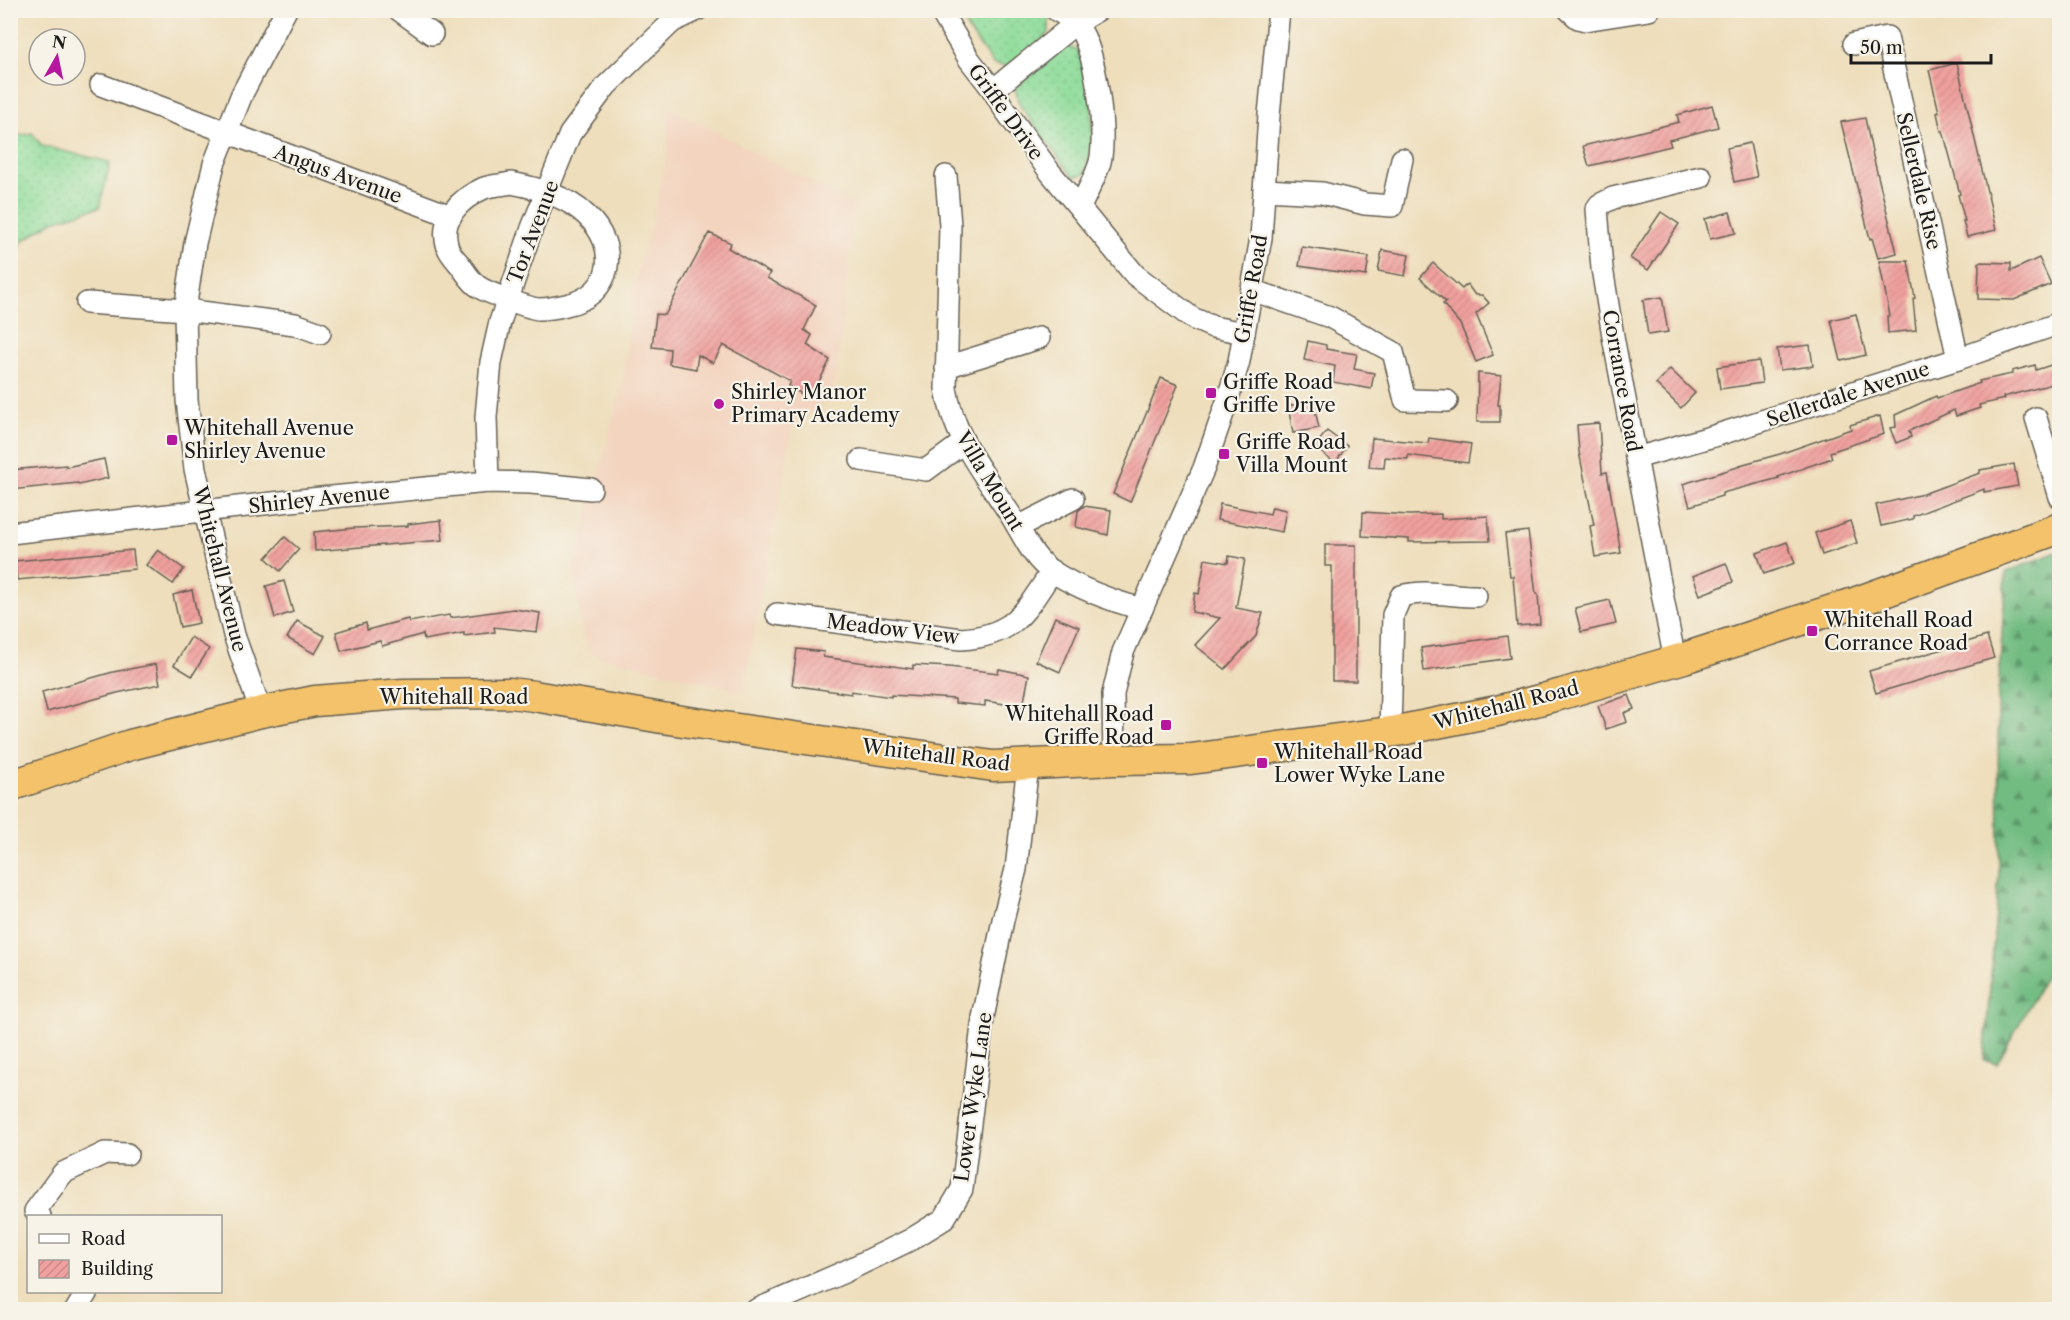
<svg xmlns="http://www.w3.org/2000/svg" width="2070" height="1320" viewBox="0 0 2070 1320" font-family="'Libre Caslon Text',serif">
<defs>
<pattern id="grass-dots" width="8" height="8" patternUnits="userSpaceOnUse" patternTransform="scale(1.5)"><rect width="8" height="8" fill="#8ddc9a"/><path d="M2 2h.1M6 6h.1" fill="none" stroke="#79bc84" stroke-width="1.8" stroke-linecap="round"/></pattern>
<pattern id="forest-firs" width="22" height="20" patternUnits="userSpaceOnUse" patternTransform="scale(1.5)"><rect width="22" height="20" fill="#72bc82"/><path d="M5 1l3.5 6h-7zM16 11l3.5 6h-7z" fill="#5d986a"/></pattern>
<pattern id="building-hatch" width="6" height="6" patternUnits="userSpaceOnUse" patternTransform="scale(1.5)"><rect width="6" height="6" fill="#f0a09e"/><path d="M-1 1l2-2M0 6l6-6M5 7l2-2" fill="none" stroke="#cd8988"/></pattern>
</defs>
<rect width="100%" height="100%" fill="#f7f3e8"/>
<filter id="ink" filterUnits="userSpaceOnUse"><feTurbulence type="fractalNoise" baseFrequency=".0167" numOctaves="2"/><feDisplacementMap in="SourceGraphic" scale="12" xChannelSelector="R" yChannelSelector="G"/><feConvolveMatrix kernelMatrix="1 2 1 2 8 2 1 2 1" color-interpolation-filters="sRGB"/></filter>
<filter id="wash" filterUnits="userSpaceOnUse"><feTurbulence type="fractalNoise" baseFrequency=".008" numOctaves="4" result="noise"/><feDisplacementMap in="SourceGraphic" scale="24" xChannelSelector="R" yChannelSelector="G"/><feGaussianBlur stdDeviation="1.35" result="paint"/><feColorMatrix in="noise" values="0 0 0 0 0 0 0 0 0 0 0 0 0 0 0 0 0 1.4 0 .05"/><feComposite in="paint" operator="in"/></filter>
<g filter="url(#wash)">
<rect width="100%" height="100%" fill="#eedebc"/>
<path fill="#f3d4bf" d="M668,107L854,204L838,360L832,396L793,426L743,692L592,654L583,639L573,571L624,377L633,289L656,206L667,152Z"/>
<g fill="url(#grass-dots)" stroke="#547c5b" stroke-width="1.5">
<path d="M955,11H1039L1049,17V33L1010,67L993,64Z"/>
<path d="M1065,46L1078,50L1092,99V144L1085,174L1073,177L1019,104L1015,88Z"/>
<path d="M32,133L42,146L110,162L100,207L53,221L21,242L11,270V137Z"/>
</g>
<path fill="url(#forest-firs)" stroke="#476c4f" stroke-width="1.5" d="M2059,551V943L2056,957L1997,1064L1984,1060L1999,875L1998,696L2006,572Z"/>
<g id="blocks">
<g fill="url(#building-hatch)">
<path d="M1957,63L1996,230L1967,237L1963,221H1965L1958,195L1960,194L1943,131H1941L1937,113L1939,112L1929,70Z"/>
<path d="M1712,105L1718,127L1669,140L1671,146L1589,166L1583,146L1679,122L1677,115Z"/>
<path d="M1865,118L1872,152L1897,253L1878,258L1872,238L1870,239L1841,122Z"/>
<path d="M1750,143L1757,177L1734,182L1727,148Z"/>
<path d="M1661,212L1679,224L1648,270L1630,258Z"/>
<path d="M1730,212L1736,233L1710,239L1705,219Z"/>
<path d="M709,233L731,243L728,248L770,273L767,278L816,305L804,330L812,335L807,345L830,360L810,399L788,386L790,381L723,345L713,363L698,355L696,369L669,364L670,349L652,347L656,314L665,315Z"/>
<path d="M1302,247L1369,257L1366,276L1299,266Z"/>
<path d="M1382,250L1409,255L1405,276L1378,271Z"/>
<path d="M2039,258L2051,284L2014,300L1978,299L1979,262L2011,263V271Z"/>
<path d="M1879,261H1908L1915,298L1913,299L1916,330L1888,333L1887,316H1890Z"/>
<path d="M1433,263L1462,289L1467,284L1475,295H1482L1489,303L1476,314L1493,355L1476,362L1460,324L1443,304L1446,302L1420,278Z"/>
<path d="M1662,297L1668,332L1648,335L1643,300Z"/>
<path d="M1856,314L1866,355L1841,361L1831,320Z"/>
<path d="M1308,341L1326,345V349L1357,354L1354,369L1374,373L1371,389L1333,382L1335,366L1304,360Z"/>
<path d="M1810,345L1813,366L1780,370L1777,349Z"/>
<path d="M1759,361L1762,383L1720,389L1717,367Z"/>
<path d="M2060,362V382L2003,397L2004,399L1979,405L1980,408L1956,416L1954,410L1909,431L1911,437L1896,443L1890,428L1896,427L1895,415L1936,396L1937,398L1980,383L1979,381L2012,374V371L2035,365L2036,370Z"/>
<path d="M1670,369L1695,393L1681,408L1656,384Z"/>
<path d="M1478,373L1501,376L1498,405H1500V422H1477Z"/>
<path d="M1161,378L1178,385L1130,502L1113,494Z"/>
<path d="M1313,401L1319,428L1293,433L1288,406Z"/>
<path d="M1880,416L1884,434L1830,452L1832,458L1778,477L1779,478L1722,493V496L1690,506L1683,484L1741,466L1740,465L1780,454L1851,429L1850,425Z"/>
<path d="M1599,423L1602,473L1607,472L1621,553L1595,557L1590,526L1594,525L1579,452L1577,425Z"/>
<path d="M1327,431L1347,446L1335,463L1314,447Z"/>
<path d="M1372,438L1428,443L1429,438L1471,444L1468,463L1408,455V459L1385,457L1384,468L1369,467Z"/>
<path d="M104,459L108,478L79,485L78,483L10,490V470L66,465V467Z"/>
<path d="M2014,464L2018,486L1984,492V489L1913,516V519L1881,526L1876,505L1923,494L1980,473V470Z"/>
<path d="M1220,504L1270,514L1272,507L1286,510L1282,532L1217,520Z"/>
<path d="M1084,506L1111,510L1108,535L1076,527L1078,511Z"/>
<path d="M1363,512L1409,515L1441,514V519L1488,516L1490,541L1409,542V539L1362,536Z"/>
<path d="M441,520L443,540L315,551L314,532L354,528L408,526V524Z"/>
<path d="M1850,521L1857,543L1822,555L1815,533Z"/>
<path d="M1528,531L1536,594H1538L1540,624L1517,626L1513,576H1510L1505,534Z"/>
<path d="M285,537L299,549L280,571L266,558Z"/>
<path d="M1787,542L1795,563L1764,574L1757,553Z"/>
<path d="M1325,545H1356V681H1332V566H1325Z"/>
<path d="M133,550L135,569L17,580L15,561Z"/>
<path d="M158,550L184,569L173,584L146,565Z"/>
<path d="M1229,556L1245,559L1236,608L1263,613L1256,636L1225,669L1195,645L1220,618L1192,612L1195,593L1199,594L1205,559L1228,563Z"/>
<path d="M1726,563L1733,582L1700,595L1693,576Z"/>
<path d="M284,581L293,612L275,618L266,586Z"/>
<path d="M192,590L199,623L180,627L173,595Z"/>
<path d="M1610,600L1616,624L1581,632L1575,608Z"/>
<path d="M514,609L540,613L537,632L494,627L495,632L464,636V633L424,640L423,634L382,646L380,641L341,651L336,632L366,623L367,630L408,619L409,622L449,615L450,618Z"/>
<path d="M1055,617L1079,627L1060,672L1036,661Z"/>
<path d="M297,621L325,636L315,654L287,638Z"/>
<path d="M1507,636L1510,658L1424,671L1421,648Z"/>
<path d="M1987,636L1994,658L1876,693L1869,671Z"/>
<path d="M191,637L209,649L192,676L174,665Z"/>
<path d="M797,649L824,652L823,657L873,664V663L913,669V665L949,667L998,673L999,669L1029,675L1023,707L985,701V706L955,703V699L891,695V697L851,691V694L792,685Z"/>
<path d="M156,664L160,684L117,693L47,712L42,692L113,672Z"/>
<path d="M1629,695L1634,709L1624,713L1627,722L1606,729L1598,706Z"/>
</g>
</g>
</g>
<g filter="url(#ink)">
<use href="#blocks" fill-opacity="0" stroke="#666054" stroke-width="1.5"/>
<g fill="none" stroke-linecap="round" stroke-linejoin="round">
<defs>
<g id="minor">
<path d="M399,10L432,34"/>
<path d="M940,10L969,59L993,90L1003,107L1050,172L1135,275L1192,318L1213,327L1244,333"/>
<path d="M1056,10C1062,14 1071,18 1075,23C1096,43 1107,134 1100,162C1096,177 1086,193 1080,208"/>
<path d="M1569,10L1578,18L1585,20L1649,10"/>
<path d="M1854,44L1887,37L1958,359"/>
<path d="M101,85L451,216"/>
<path d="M993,90L1076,23L1098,10"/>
<path d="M946,176L950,225L946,388C953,437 984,474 1010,514C1022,533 1033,560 1053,572C1080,589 1112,601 1142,609"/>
<path d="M511,183C538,188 566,196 586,215C620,246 614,295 566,305C558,307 547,309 539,309C531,309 486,292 479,287C472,283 466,273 461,266C457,261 450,254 448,248C438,219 460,199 484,188C492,185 503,185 511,183Z"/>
<path d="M1264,190L1322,193L1365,204L1392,206L1402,159"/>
<path d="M1252,290L1330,317L1393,352L1405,400L1447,401"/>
<path d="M87,303L185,310L295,324L320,333"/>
<path d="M946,367L1039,338"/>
<path d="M2036,418L2060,497"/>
<path d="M1636,458L1714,436L1958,359L2060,323"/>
<path d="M861,460L926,470L964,442"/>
<path d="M488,482L486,417L491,362L500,322L532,228L570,134L606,86L672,22L697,10"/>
<path d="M1018,527L1073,499"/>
<path d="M10,533L290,501L488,482L531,483L591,489"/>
<path d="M777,614L961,639C1014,636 1025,612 1052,571"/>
<path d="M1675,661L1614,342L1602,268L1597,209L1599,205L1613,198L1701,177"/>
<path d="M261,712L234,635L195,469L187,400L185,310L195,243L214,164L242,94L286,10"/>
<path d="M1390,732L1393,615L1401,596C1425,589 1451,596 1476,596"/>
<path d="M1114,760L1113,694L1123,652L1204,468L1227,402L1239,361L1261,238L1269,115L1279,10"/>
<path d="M40,1216L35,1211L63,1173L105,1153L127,1154"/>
<path d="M76,1310L87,1292"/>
<path d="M756,1310L844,1272L910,1240L944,1219L962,1189L983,1018L1003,920L1016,869L1028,765"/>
</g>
<path id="highway" d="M10,786L130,745L261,712L315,701L403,694L510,693L534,696L662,718L993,766L1114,760L1191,759L1397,731L1497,711L1562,694L1684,658L1854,603L2060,528"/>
</defs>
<use href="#minor" stroke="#666054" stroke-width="24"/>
<use href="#highway" stroke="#666054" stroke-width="33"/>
<use href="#minor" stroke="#fff" stroke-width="21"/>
<use href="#highway" stroke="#f3c26a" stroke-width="30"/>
</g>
</g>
<g fill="#b5179e" stroke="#f7f3e8" stroke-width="2">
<rect x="1205" y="387" width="12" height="12" rx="3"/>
<circle cx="719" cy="404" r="6"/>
<rect x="166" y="434" width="12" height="12" rx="3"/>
<rect x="1218" y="448" width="12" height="12" rx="3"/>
<rect x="1806" y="625" width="12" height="12" rx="3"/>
<rect x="1160" y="719" width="12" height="12" rx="3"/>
<rect x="1256" y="757" width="12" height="12" rx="3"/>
</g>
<g text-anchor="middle" stroke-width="4.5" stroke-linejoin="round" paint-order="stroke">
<g font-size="20" fill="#1c1c1c" stroke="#f7f3e8">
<text transform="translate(1006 112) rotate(54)" y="7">Griffe Drive</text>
<text transform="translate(338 174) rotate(20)" y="7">Angus Avenue</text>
<text transform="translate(1919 181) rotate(77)" y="7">Sellerdale Rise</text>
<text transform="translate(533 232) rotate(-69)" y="7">Tor Avenue</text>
<text transform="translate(1251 289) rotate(-80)" y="7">Griffe Road</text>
<text transform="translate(1622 381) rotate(80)" y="7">Corrance Road</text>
<text transform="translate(1848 394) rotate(-18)" y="7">Sellerdale Avenue</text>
<text transform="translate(990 481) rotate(59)" y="7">Villa Mount</text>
<text transform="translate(319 499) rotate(-6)" y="7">Shirley Avenue</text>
<text transform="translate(220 569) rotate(76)" y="7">Whitehall Avenue</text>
<text transform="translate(893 629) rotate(7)" y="7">Meadow View</text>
<text x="454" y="704">Whitehall Road</text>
<text transform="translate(1506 705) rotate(-14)" y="7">Whitehall Road</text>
<text transform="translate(936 755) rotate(7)" y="7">Whitehall Road</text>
<text transform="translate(973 1097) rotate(-82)" y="7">Lower Wyke Lane</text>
</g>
<g font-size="20" fill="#1c1c1c" stroke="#f7f3e8" text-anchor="start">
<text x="1223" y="389">Griffe Road<tspan x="1223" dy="23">Griffe Drive</tspan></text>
<text x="731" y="399">Shirley Manor<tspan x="731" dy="23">Primary Academy</tspan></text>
<text x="184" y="435">Whitehall Avenue<tspan x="184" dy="23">Shirley Avenue</tspan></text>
<text x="1236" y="449">Griffe Road<tspan x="1236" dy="23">Villa Mount</tspan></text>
<text x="1824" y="627">Whitehall Road<tspan x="1824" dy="23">Corrance Road</tspan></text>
<text x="1154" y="721" text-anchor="end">Whitehall Road<tspan x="1154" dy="23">Griffe Road</tspan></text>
<text x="1274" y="759">Whitehall Road<tspan x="1274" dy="23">Lower Wyke Lane</tspan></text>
</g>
</g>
<rect width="2070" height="1320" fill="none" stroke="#f7f3e8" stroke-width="36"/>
<rect x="27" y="1215" width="195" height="78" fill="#f7f3e8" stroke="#9f9d96" stroke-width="1.5"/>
<rect x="39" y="1234" width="30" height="9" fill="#ffffff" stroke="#9f9d96" stroke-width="1.5"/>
<text x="81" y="1245" font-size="18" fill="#1c1c1c">Road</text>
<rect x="39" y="1260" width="30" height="18" fill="url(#building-hatch)" stroke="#9f9d96" stroke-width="1.5"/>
<text x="81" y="1275" font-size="18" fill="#1c1c1c">Building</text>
<g transform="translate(57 57) rotate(9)"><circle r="28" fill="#f7f3e8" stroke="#9f9d96" stroke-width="1.5"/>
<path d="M0-4.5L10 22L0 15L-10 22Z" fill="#b5179e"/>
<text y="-9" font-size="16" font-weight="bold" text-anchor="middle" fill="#1c1c1c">N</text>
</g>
<path d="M1851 54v9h140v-9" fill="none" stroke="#1c1c1c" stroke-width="3"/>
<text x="1860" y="54" font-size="18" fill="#1c1c1c" stroke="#f7f3e8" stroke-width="4.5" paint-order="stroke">50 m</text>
</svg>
